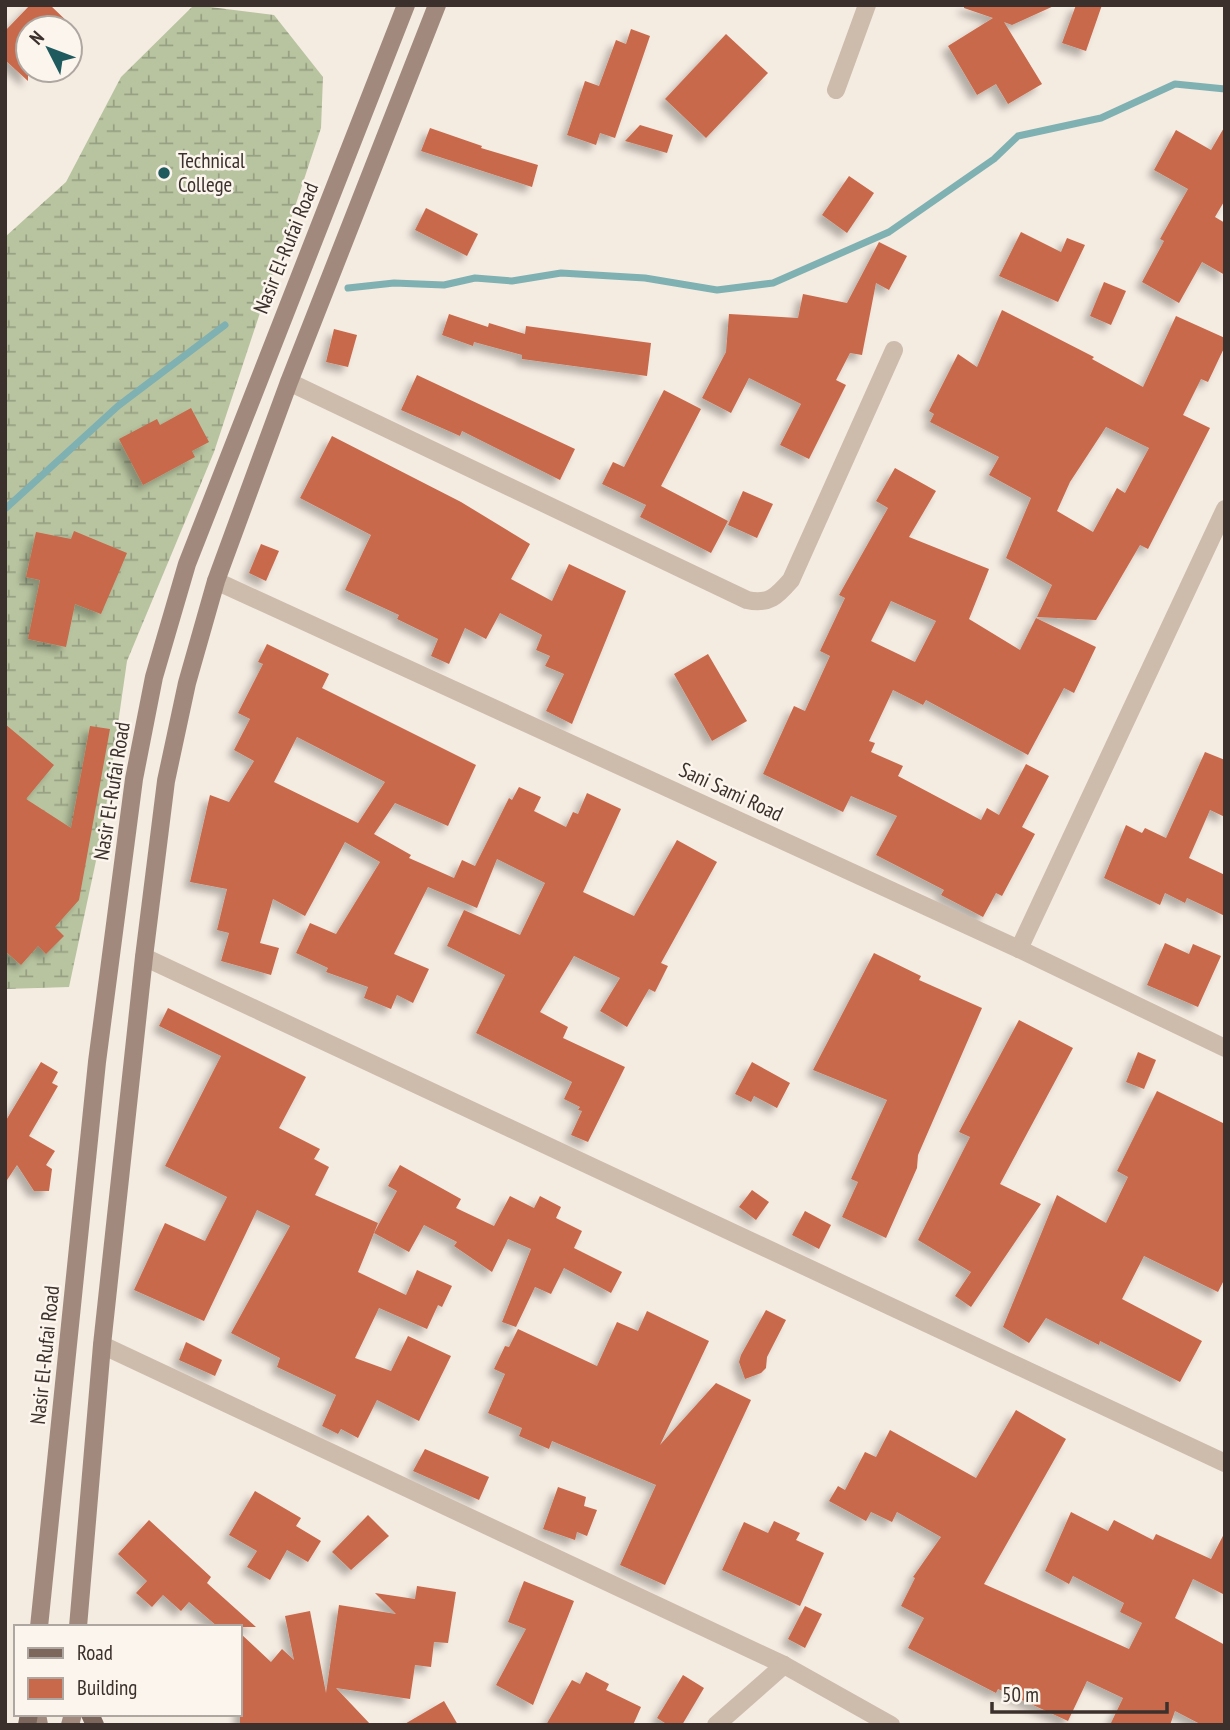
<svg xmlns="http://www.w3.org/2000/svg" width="1230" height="1730" viewBox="0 0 1230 1730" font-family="'PT Sans Narrow',sans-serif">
<defs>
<pattern id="wetland-marsh" width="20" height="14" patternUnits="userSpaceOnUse" patternTransform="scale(1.75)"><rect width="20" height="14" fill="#b8c4a0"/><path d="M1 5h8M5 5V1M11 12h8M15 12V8" fill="none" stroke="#97a083"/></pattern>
<filter id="shadow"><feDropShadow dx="-6" dy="6" stdDeviation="3.5" flood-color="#0004"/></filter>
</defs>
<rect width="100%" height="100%" fill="#f4ebe1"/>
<path fill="url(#wetland-marsh)" d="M194,5L274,15L323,77L321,128L214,452L127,661L103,828L69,987L5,989V237L66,182L121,77Z"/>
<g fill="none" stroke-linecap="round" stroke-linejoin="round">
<g stroke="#7fb0b2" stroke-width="7">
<path d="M348,288L394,283L444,285L475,278L512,281L561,273L645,278L717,290L773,283L889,232L994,159L1018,136L1101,118L1175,84L1225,89"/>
<path d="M5,509L118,406L225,325"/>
</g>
</g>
<g fill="#c8694b" fill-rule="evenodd" filter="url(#shadow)">
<path d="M30,5H50L74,28H28V81L5,60V31Z"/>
<path d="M964,5H1056L1012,25L1004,22L1042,84L1008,104L996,84L977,95L948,46L993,18L964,8Z"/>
<path d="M1076,5H1102L1086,51L1062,43Z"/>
<path d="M631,29L650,36L615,138L600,133L596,145L567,135L585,81L599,86L616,40L626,44Z"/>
<path d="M726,34L768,73L706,138L665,99Z"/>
<path d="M640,125L673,135L667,153L625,141Z"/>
<path d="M1225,126V200L1215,217L1225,223V275L1202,262L1179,303L1142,282L1164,241L1160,239L1188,189L1154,170L1176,130L1211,150Z"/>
<path d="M430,128L482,146L481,148L538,165L532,187L421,151Z"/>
<path d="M849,176L874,193L847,233L822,215Z"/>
<path d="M426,208L478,234L467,256L415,230Z"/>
<path d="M1021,232L1061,252L1067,238L1085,245L1058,302L999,276Z"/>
<path d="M879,242L907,256L889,290L876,283L862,355L850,353L836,380L846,385L809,459L780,445L801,404L749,378L731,413L702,398L726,352L729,314L798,318L803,294L847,303Z"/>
<path d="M1104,282L1126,291L1111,325L1090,316Z"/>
<path d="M1002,310L1094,357L1092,359L1143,387L1176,316L1225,338V346L1208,382L1201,379L1183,415L1210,428L1148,549L1140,545L1096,620L1037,617L1052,585L1006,558L1031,498L989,475L999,457L930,422L934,414L929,411L958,354L977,367ZM1106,427L1149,448L1125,493L1117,488L1093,532L1057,511L1070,482Z"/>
<path d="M449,314L488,327L489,323L525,334L526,326L651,343L647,376L522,359V355L474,342L473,346L442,335Z"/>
<path d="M334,329L357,335L348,367L326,362Z"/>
<path d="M417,375L575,449L560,480L462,431L460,436L401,410Z"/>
<path d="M664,390L701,409L661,486L728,521L711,553L640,517L646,505L602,484L613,462L624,467Z"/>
<path d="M191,408L209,442L192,451L195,457L143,485L119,439L157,419L160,425Z"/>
<path d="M332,436L461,502L530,544L511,579L552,601L569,564L626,591L572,724L546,711L564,674L545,666L550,656L536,650L542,635L500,613L486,639L465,628L449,664L431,656L438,639L397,619L399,615L345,590L371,535L300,498Z"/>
<path d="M895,468L936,491L909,537L989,569L969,619L1020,650L1036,618L1096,647L1074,693L1064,688L1028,755L926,700L923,705L893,690L869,741L875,743L871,752L903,766L898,776L981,820L987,808L999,815L1026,764L1049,776L1022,827L1035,834L1002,896L996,893L983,917L941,895L944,890L876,855L897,816L851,796L843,812L763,774L794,706L805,711L830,656L820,651L845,598L839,595L888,508L876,501ZM891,601L936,621L915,662L871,641Z"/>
<path d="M743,491L773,504L757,538L728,525Z"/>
<path d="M74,531L127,553L119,572L101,614L75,604L66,647L28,639L40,580L26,577L36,532L71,539Z"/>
<path d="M261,544L279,551L266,581L249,573Z"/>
<path d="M267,644L329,674L322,688L476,765L448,826L395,803L374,834L411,855L409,858L454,878L462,860L475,866L509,798L512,800L519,787L541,797L534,811L566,827L573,812L578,814L587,793L621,809L583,892L634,916L677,840L717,862L661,963L668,966L655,992L649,989L627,1027L600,1011L620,978L574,956L540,1012L568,1027L563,1038L625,1067L588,1142L571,1135L582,1111L578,1110L580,1107L564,1099L572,1082L476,1033L505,975L447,946L464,910L520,935L545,883L497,859L477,908L428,887L394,954L429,969L413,1003L397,995L391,1009L364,998L368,987L326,972L328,968L296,953L310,923L336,934L380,862L345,842L305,916L273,899L260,943L279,948L271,975L221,961L229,933L217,930L227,889L190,882L210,795L229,802L254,761L234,750L250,719L238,713L263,664L258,662ZM297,737L385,782L358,823L274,782Z"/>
<path d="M708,654L747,721L712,741L674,674Z"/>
<path d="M5,724L54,765L26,799L71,828L90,726L110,729L79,900L55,927L64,936L46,954L38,946L21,965L5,951Z"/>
<path d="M1205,752L1225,760V817L1210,810L1189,858L1225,875V916L1187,898L1185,903L1165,893L1160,905L1104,878L1126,825L1142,833L1145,828L1166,838Z"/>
<path d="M1165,943L1189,954L1193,944L1221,956L1198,1007L1147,985Z"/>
<path d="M874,953L921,976L919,980L982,1008L918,1155L917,1168L886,1238L842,1217L858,1182L851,1179L887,1100L813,1070Z"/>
<path d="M168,1008L306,1077L279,1128L320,1149L314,1159L329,1167L315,1195L378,1223L358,1272L406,1295L417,1270L452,1286L442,1307L438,1305L427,1329L379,1308L355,1358L391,1371L408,1336L451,1356L419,1421L377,1400L358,1438L341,1429L338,1434L322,1426L336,1395L277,1367L280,1358L231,1333L290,1226L257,1210L204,1321L134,1290L165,1223L205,1241L227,1197L165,1166L221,1056L159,1026Z"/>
<path d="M1019,1020L1073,1048L1000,1184L1041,1204L971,1307L955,1296L971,1272L918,1240L970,1137L959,1132Z"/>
<path d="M1138,1052L1156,1060L1144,1089L1126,1082Z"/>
<path d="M41,1062L58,1072L52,1083L58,1086L29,1136L55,1151L46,1165L52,1169L49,1191H34L17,1165L5,1183V1122Z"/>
<path d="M752,1062L790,1083L777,1108L754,1096L751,1102L735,1094Z"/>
<path d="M1157,1091L1225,1124V1278L1218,1292L1144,1256L1122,1299L1202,1341L1180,1382L1100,1341L1099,1345L1046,1318L1029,1343L1003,1327L1057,1195L1106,1223L1128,1177L1117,1171Z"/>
<path d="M400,1165L461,1199L456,1208L494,1226L510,1196L534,1208L540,1196L561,1207L556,1218L582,1231L574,1248L622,1272L611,1293L564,1268L551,1294L535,1287L516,1327L502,1322L531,1249L508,1239L492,1272L454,1246L457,1242L424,1225L409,1252L374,1233L397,1191L388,1186Z"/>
<path d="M752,1190L769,1202L756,1220L739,1207Z"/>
<path d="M805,1211L831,1225L819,1249L792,1235Z"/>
<path d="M766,1310L786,1320L767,1357L766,1368L761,1373L745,1379L739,1362L741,1355Z"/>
<path d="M647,1311L709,1341L660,1445L716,1383L751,1400L665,1585L620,1565L656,1485L552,1441L549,1449L519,1436L522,1428L488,1413L505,1374L494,1369L505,1346L509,1347L518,1329L597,1366L617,1322L638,1331Z"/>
<path d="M186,1342L222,1360L215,1376L179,1360Z"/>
<path d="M1016,1410L1066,1439L984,1584L1129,1649L1142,1623L1120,1612L1124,1603L1073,1576L1069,1584L1045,1571L1071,1512L1108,1531L1114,1520L1153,1540L1156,1534L1211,1559L1225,1532V1595L1193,1579L1175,1618L1225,1645V1725H1202L1175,1711L1170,1725H1110L1123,1698L1087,1681L1068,1721L998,1689L996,1693L908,1648L924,1618L901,1606L915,1578L913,1577L941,1537L897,1512L892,1522L871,1512L866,1521L829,1501L838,1486L845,1490L865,1452L876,1457L890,1430L976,1478Z"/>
<path d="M425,1449L489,1477L479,1500L413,1471Z"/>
<path d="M558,1487L586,1497L584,1506L597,1510L587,1536L577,1532L575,1540L543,1529Z"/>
<path d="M255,1491L301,1518L296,1526L321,1541L308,1562L287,1550L270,1580L247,1567L257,1551L229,1535Z"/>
<path d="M368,1515L389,1536L351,1570L332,1552Z"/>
<path d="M149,1520L211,1577L207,1583L256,1627H218L189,1602L181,1611L163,1595L152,1607L136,1593L147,1581L118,1554Z"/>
<path d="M774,1521L800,1533L796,1540L824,1553L800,1606L722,1570L744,1522L768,1533Z"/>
<path d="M524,1581L574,1601L533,1705L496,1685L526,1629L508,1622Z"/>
<path d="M417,1586L456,1592L448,1643L434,1642L431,1667L415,1665L410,1699L336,1688L371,1725H240V1633L271,1662L282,1649L294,1660L285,1616L310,1611L326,1693L339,1605L396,1614L375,1593L415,1599Z"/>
<path d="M805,1606L822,1614L805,1648L788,1639Z"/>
<path d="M586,1672L609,1684L606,1690L641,1707L633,1725H546L572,1680L580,1684Z"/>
<path d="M683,1675L704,1688L682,1725H668L657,1718Z"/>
<path d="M444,1701L458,1725H403Z"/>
</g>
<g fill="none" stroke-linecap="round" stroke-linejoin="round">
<g stroke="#cdbbac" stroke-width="18">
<path d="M836,90L867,5"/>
<path d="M289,382L747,600C769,605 777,596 791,580L894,350"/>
<path d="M216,581L1019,949L1225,1048"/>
<path d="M1019,949L1225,509"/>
<path d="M144,957L1225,1463"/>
<path d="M102,1345L784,1665L891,1725"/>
<path d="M716,1725L784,1665"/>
</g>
<g stroke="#a18a7d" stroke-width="18">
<path d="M39,1627L97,1062L134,779L154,677L187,564L406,5"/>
<path d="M78,1627L102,1345L144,957L166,781L187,683L216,581L289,382L437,5"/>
<path d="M37,1714L39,1725"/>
<path d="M70,1725L73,1714"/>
</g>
<g stroke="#7d675c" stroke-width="18">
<path d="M90,1714L95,1725"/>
<path d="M27,1725L29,1714"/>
</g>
</g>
<circle fill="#1f5a5e" stroke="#fbf5ee" stroke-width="2.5" cx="164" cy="173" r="7"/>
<g text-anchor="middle" stroke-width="5" stroke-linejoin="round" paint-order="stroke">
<g font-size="21" fill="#3b302b" stroke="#fbf5ee" text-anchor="start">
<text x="178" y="168">Technical<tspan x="178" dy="24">College</tspan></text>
</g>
<g font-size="21" fill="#3b302b" stroke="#fbf5ee">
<text transform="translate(286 248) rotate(-68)" y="7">Nasir El-Rufai Road</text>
<text transform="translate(112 791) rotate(-81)" y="7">Nasir El-Rufai Road</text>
<text transform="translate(731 792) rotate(25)" y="7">Sani Sami Road</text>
<text transform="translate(45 1355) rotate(-84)" y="7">Nasir El-Rufai Road</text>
</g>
</g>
<rect width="1230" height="1730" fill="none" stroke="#3b302b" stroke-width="14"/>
<rect x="14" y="1625" width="228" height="91" fill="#fbf5ee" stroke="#aea6a0" stroke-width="2"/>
<rect x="28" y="1648" width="35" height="10" fill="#7d675c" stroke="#aea6a0" stroke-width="2"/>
<text x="77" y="1660" font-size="21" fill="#3b302b">Road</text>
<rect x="28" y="1678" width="35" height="21" fill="#c8694b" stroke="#aea6a0" stroke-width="2"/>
<text x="77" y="1695" font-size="21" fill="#3b302b">Building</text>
<g transform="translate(49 49) rotate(312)"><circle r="33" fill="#fbf5ee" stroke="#aea6a0" stroke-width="2"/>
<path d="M0-5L12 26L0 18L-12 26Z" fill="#1f5a5e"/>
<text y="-10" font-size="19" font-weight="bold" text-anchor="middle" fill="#3b302b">N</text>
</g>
<path d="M992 1702v10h175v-10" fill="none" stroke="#3b302b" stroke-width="3.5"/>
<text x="1002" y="1702" font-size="21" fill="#3b302b" stroke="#fbf5ee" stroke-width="5" paint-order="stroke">50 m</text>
</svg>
